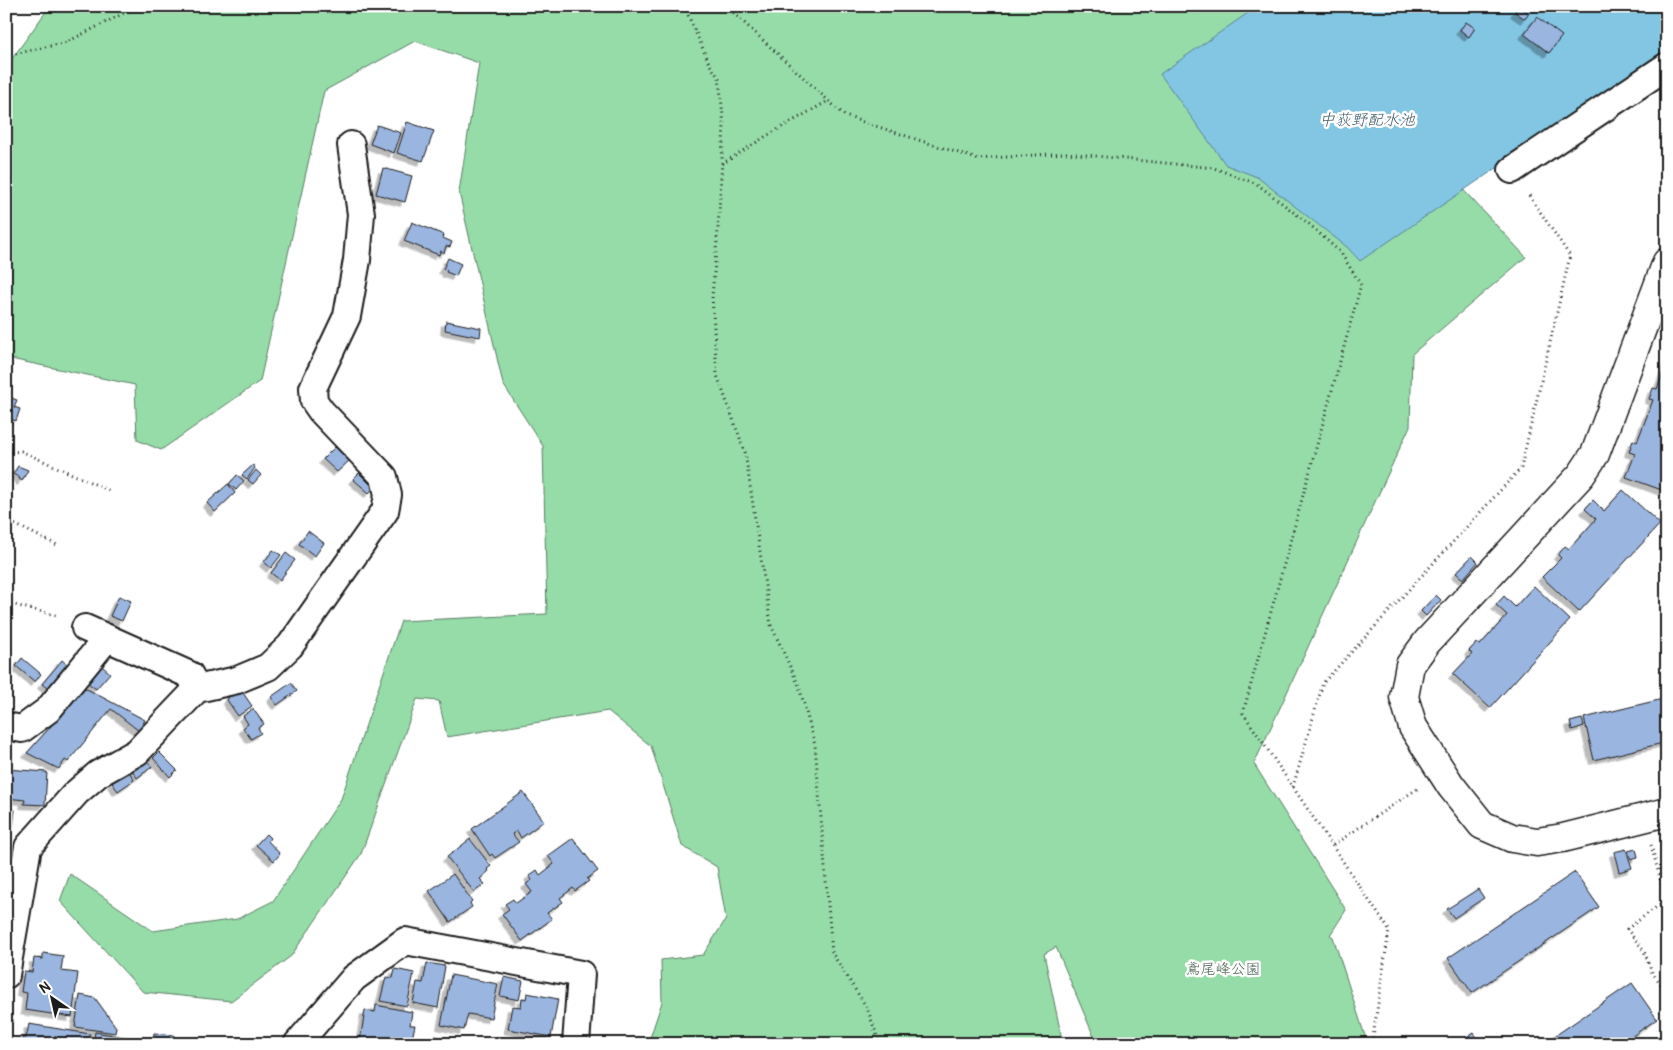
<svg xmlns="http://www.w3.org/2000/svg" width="1673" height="1050" viewBox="0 0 1673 1050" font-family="Pangolin,'Klee One',sans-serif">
<defs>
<filter id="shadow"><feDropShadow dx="-4.5" dy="4.5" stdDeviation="0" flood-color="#0004"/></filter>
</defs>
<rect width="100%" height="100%" fill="#fff"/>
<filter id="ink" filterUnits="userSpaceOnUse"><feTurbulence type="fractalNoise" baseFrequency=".02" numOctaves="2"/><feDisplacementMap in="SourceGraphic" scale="10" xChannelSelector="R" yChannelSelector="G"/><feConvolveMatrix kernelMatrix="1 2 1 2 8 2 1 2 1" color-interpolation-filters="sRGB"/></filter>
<g filter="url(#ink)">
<path fill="#96dca9" stroke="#597c62" d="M50,6H1255L1398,120L1526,257L1412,354L1410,426L1254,764L1346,910L1330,935L1333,937L1366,1039L1365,1044H1097L1056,947L1044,954L1063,1044H648L662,1002L661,960L703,955L726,919L717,867L682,846L651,746L608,711L447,737L439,701L417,699L361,854L291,956L231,1001L143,992L60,901L70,874L153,931L237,919L273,901L341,799L401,621L547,614L543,446L503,384L459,192L479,63L415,41L324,91L260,381L161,450L137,440L135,385L6,358V67Z"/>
<path fill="#83c6e4" stroke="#5a8294" d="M1258,6H1667V52L1360,261L1347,247L1257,177L1226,165L1160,74Z"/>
<g fill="#9ab5e0" stroke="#1c1c1c" filter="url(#shadow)">
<path d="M1519,6L1529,13L1525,19L1515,12Z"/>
<path d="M1537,17L1562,36L1549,53L1524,34Z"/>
<path d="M1466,22L1475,28L1469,37L1460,30Z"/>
<path d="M407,122L434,131L423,161L397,153Z"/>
<path d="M377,125L401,133L394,153L370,144Z"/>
<path d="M383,168L412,176L405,202L376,194Z"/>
<path d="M412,222L444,235L443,238L452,242L450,247L446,246L444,253L440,251L439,255L404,241Z"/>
<path d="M448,258L461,264L456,276L446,272L447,270L443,269Z"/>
<path d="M446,321L481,328L480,337L445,330Z"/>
<path d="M1667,362V492L1626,477L1635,454L1629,452L1633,440L1637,442L1653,400L1649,399L1653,388L1657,389Z"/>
<path d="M6,396L17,400L14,407L20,409L16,421L8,418L6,420Z"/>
<path d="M335,447L349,461L337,472L323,459Z"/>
<path d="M253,465L255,468L247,479L242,475Z"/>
<path d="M18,466L28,470L22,481L19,479L20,478L13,474Z"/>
<path d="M256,470L261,475L253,484L248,480Z"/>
<path d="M359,473L374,488L369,493L353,479Z"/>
<path d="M237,475L244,481L236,490L229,484Z"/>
<path d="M228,484L235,493L215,512L207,503Z"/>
<path d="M1623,490L1660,524L1579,612L1542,577L1561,558L1558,555L1565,546L1569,549L1596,519L1585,509L1593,500L1604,511Z"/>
<path d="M308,531L324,543L315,556L299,544Z"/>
<path d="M273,550L281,555L271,568L264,562Z"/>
<path d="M286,553L295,560L280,580L271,573Z"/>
<path d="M1472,556L1478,562L1463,579L1456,573Z"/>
<path d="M1534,586L1570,620L1490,708L1453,674L1472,654L1469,651L1476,643L1480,645L1507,615L1496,605L1504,596L1515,607Z"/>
<path d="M1436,595L1441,600L1426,616L1421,611Z"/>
<path d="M119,596L131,601L122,621L110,616Z"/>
<path d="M22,658L41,674L35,682L16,666Z"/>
<path d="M62,660L70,667L49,690L42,684Z"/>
<path d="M102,666L110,673L96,689L88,683Z"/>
<path d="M291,683L297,691L277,705L271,697Z"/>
<path d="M85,688L145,720L139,731L111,709L68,762L65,760L59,769L27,753Z"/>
<path d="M241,690L252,706L238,716L227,700L231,693Z"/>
<path d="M1667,698V742L1594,760L1584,718Z"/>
<path d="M253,709L264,724L258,728L261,733L251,739L243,728L248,724L243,716Z"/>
<path d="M1582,719L1584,726L1572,730L1570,722Z"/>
<path d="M159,752L177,770L170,777L153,758Z"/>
<path d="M146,759L152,767L137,778L131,769Z"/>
<path d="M6,769L47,772L45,805L24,804L25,800L6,798Z"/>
<path d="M129,771L134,780L118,791L112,783Z"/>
<path d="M523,792L544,821L521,838L517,831L512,834L519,842L495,858L492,854L490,856L472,829Z"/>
<path d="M6,810H15L13,829H6Z"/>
<path d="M266,834L270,838L268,841L280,854L274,861L256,845Z"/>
<path d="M573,838L598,871L587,879L589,881L575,891L573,888L560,898L563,902L547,913L552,919L522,941L502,914L509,909L505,904L513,899L516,903L532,892L526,884L532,880L529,876L537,870L540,875L554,864L548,856Z"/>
<path d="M470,839L491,866L487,869L489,871L480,879L485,884L474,892L447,857Z"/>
<path d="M1626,849L1632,868L1619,872L1614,852Z"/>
<path d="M1636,849L1638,857L1631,859L1628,851Z"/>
<path d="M1575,872L1599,907L1472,993L1448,958Z"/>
<path d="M453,874L472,901L470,903L472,907L450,922L429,891Z"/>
<path d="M1478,889L1484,898L1454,918L1447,909Z"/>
<path d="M43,953L63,956L61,971L78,973L72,1017L25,1010L27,993L21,992L24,971L32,972L34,958L43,959Z"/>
<path d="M427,963L445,966L438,1008L413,1003L417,982L423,983Z"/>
<path d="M395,969L414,973L407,1006L380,1001L386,977L393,978Z"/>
<path d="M451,975L498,984L491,1018L468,1014L464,1030L441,1025Z"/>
<path d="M504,977L523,981L519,1000L500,996Z"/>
<path d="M1632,983L1657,1019L1621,1044H1543Z"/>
<path d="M527,993L558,999L551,1037L508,1029L512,1006L521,1007L522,998L526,999Z"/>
<path d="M80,995L95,998L116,1027L115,1033L75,1027Z"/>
<path d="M376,1005L412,1012L410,1025H415L411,1044H374L360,1041L365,1010L375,1012Z"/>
<path d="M29,1024L90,1034L89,1044H21L22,1038H26Z"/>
<path d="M95,1032L149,1041V1044H93Z"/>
<path d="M154,1033L174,1035L173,1044H152Z"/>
<path d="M1474,1033L1480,1044H1474L1469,1036Z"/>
<path d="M435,1036L447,1038L446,1044H434Z"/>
</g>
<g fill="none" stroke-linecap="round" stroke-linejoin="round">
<defs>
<g id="street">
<path d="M1512,170L1667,66"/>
<path d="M85,628L190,675L197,689"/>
<path d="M6,726L22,729L48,710L107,638"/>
<path d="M6,975L28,847L76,793L98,774L137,752L197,689L237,680L268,667L290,646L385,511L388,495L384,477L321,411L314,401L313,388L347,316L357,260L361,214L351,145"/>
<path d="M297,1044L354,978L405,941L581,974L576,1044"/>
</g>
<path id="secondary" d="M1667,262L1595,454L1581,475L1427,642L1410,665L1404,697L1413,727L1451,786L1482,825L1512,838L1537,842L1563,838L1667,812"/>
</defs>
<use href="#street" stroke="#1c1c1c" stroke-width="30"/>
<use href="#secondary" stroke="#1c1c1c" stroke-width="31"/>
<g stroke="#1c1c1c" stroke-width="3" stroke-dasharray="1 4" stroke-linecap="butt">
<path d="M684,6L710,65L719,78L724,125L718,229L712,296L717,375L745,452L771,625L799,686L815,745L832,953L867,1008L880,1044"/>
<path d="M726,6L845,116L977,159L1066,153L1214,168L1257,184L1309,224L1341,253L1361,285L1243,713L1389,930L1372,1044"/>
<path d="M6,56L67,42L138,6"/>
<path d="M722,164L768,135L828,101"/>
<path d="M6,453L21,451L110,491"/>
<path d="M6,520L57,545"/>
<path d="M6,603L59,616"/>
<path d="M1293,787L1323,683L1521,468L1570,256L1528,194"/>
<path d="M1333,845L1417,789"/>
<path d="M1651,845L1666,900L1627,929L1644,951L1652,972L1667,992"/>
</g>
<use href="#street" stroke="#fff" stroke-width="26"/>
<use href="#secondary" stroke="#fff" stroke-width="28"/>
</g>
</g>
<g text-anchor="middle" stroke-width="5" stroke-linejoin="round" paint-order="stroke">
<g font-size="15" fill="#475f4d" stroke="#fff">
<text x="1223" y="974">鳶尾峰公園</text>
</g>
<g font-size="16" font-style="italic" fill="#45606c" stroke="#fff">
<text x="1367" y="125">中荻野配水池</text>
</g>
</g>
<rect width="1673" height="1050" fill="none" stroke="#fff" stroke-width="25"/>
<rect x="12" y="12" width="1648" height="1025" fill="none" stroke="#1c1c1c" stroke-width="2" filter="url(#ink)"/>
<g transform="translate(52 998) rotate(326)" stroke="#ffffff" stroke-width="4" paint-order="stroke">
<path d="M0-4L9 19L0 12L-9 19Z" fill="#1c1c1c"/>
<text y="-8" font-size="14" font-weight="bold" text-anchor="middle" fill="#1c1c1c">N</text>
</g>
</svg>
